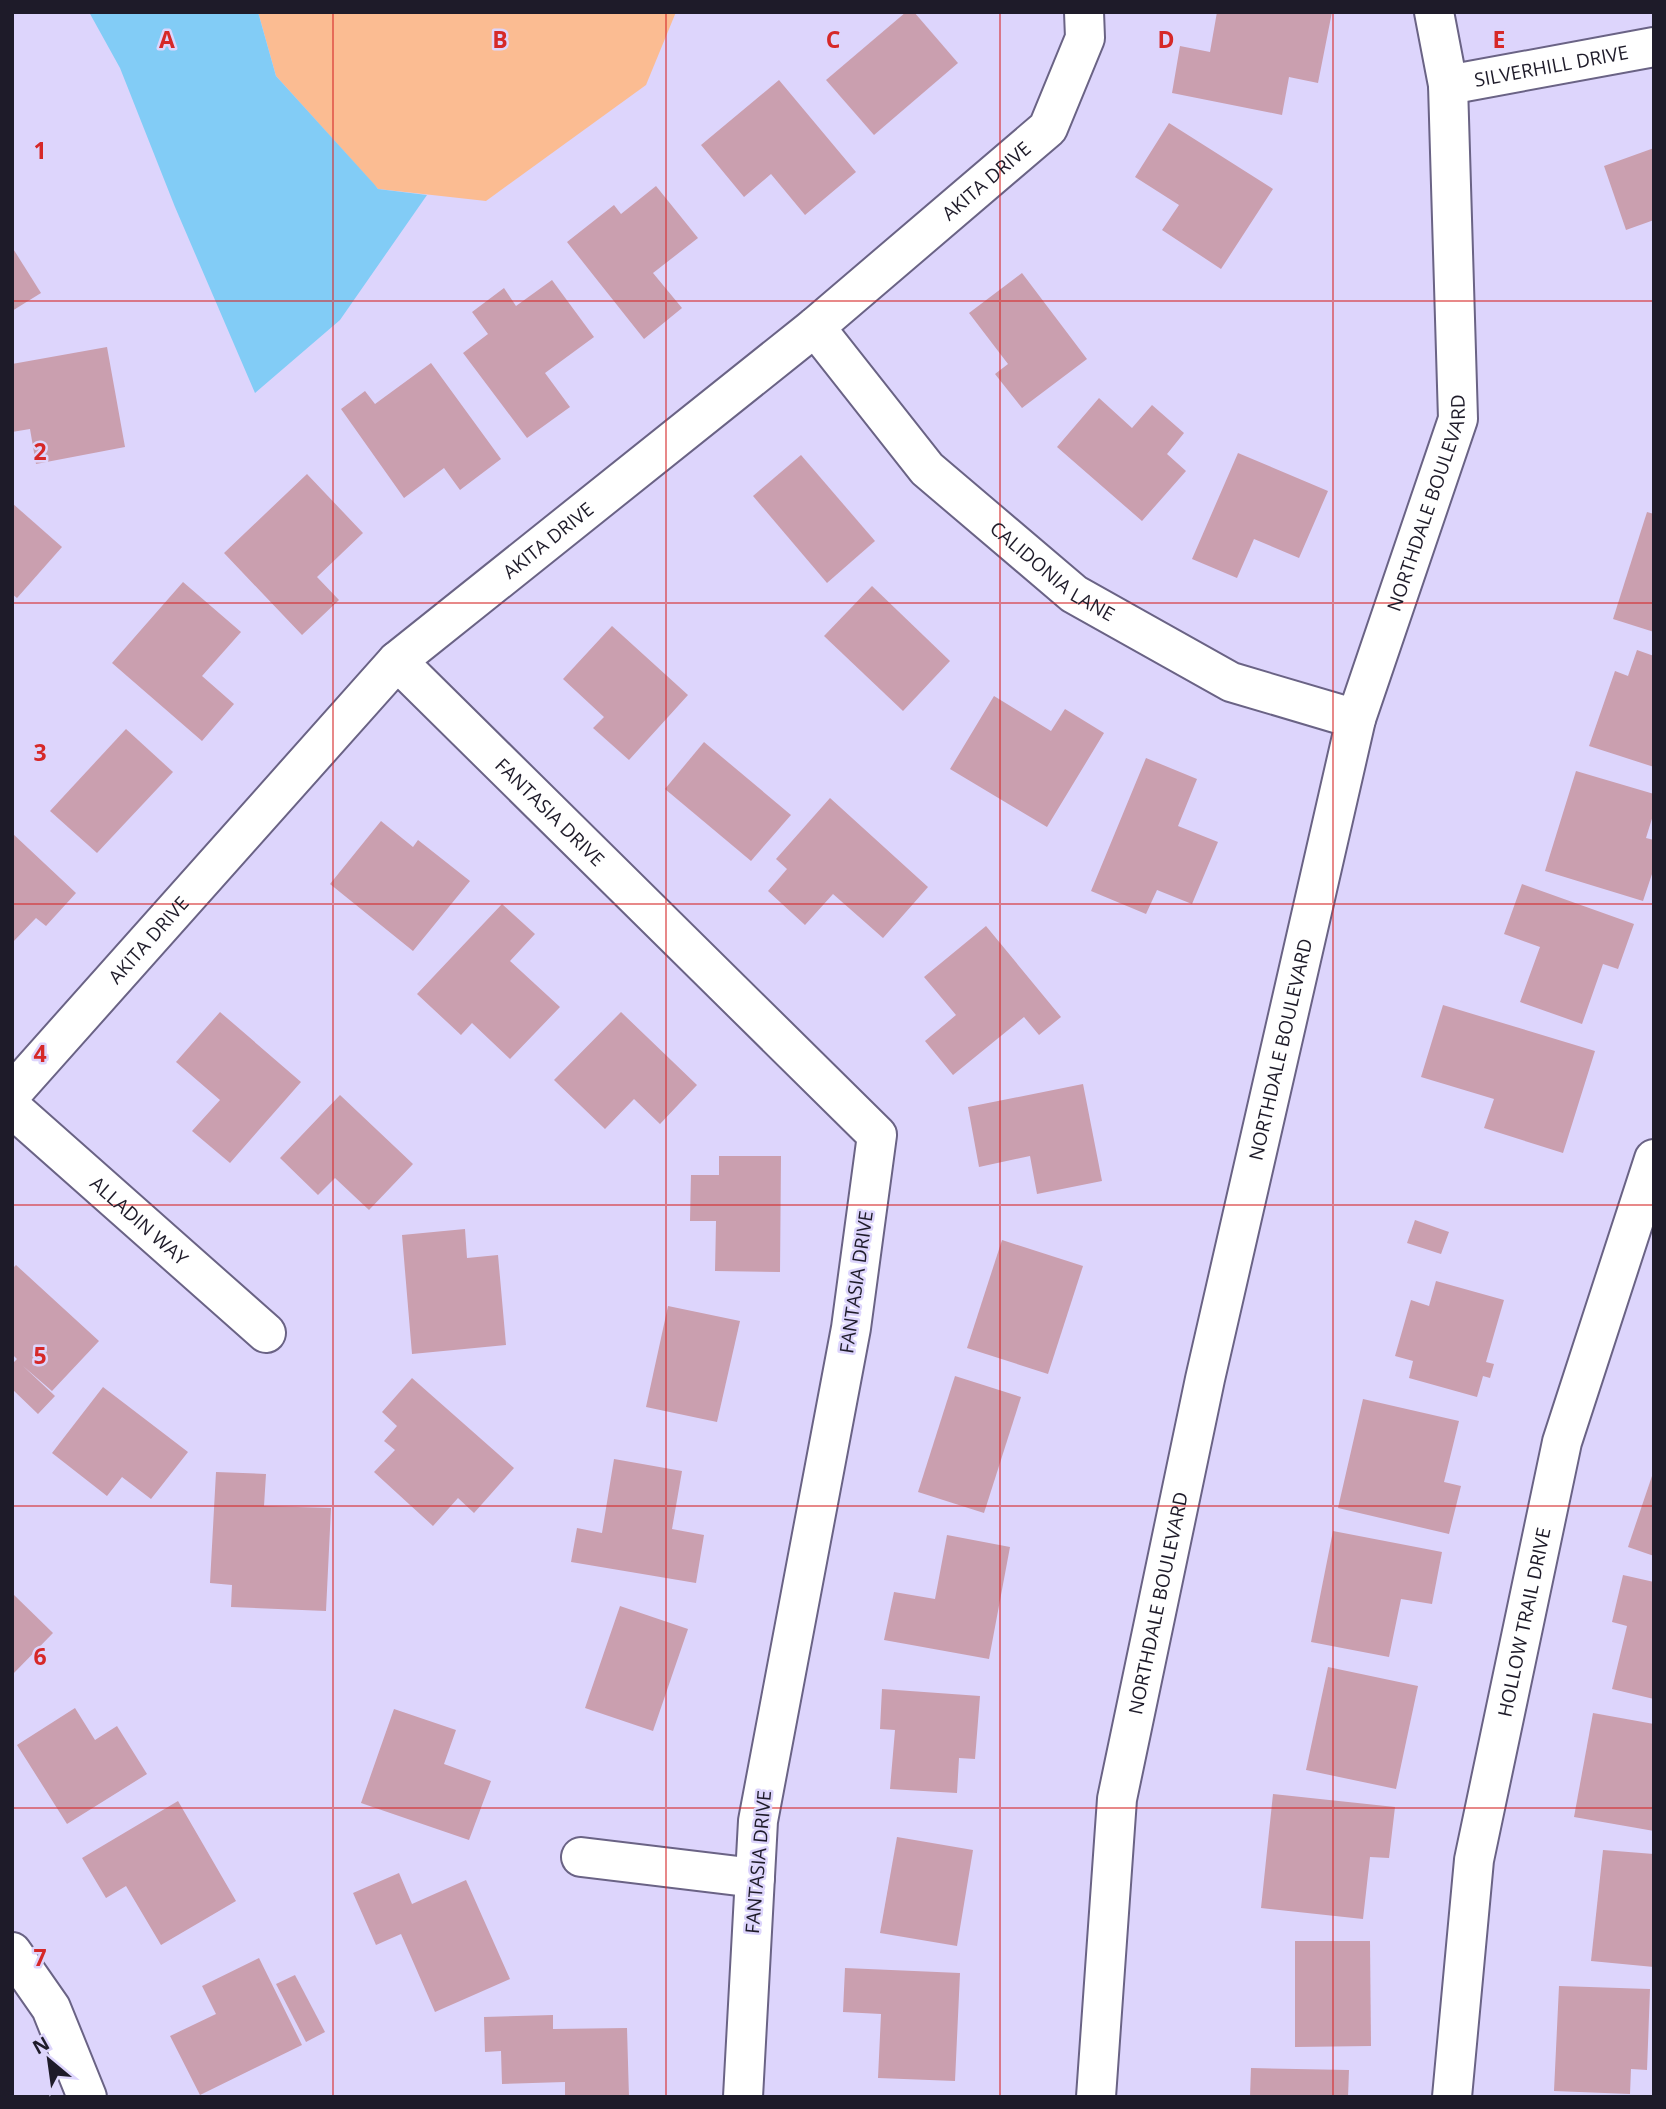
<svg xmlns="http://www.w3.org/2000/svg" width="1666" height="2109" viewBox="0 0 1666 2109" font-family="'Open Sans',sans-serif">
<rect width="100%" height="100%" fill="#ddd5fc"/>
<path fill="#fbbc92" d="M258,12H676L646,85L486,201L378,189L276,76Z"/>
<path fill="#82ccf6" d="M89,12H258L276,76L374,184L378,189L427,195L340,320L255,393L175,207L120,68Z"/>
<g fill="#ca9faf">
<path d="M906,12H914L958,63L874,135L826,80Z"/>
<path d="M1217,12H1332L1318,83L1289,77L1282,115L1172,93L1180,46L1210,52Z"/>
<path d="M779,80L856,172L805,215L771,174L744,197L701,145Z"/>
<path d="M1169,123L1273,189L1221,269L1162,230L1179,205L1135,177Z"/>
<path d="M1654,148V220L1626,230L1604,166Z"/>
<path d="M656,186L698,238L653,273L682,308L644,339L567,242L614,205L621,214Z"/>
<path d="M12,247L41,293L12,311Z"/>
<path d="M1022,273L1087,359L1022,408L995,374L1008,364L969,313Z"/>
<path d="M552,280L594,337L545,373L570,407L527,438L463,353L488,334L472,312L504,288L516,306Z"/>
<path d="M107,347L125,447L36,464L30,429L12,432V364Z"/>
<path d="M431,363L501,459L460,490L444,468L404,498L341,409L365,391L375,404Z"/>
<path d="M1099,398L1132,428L1152,405L1184,433L1167,454L1186,471L1142,521L1057,447Z"/>
<path d="M1238,453L1328,491L1299,558L1254,539L1237,578L1192,559Z"/>
<path d="M801,455L875,541L827,583L753,496Z"/>
<path d="M307,474L363,533L317,577L339,600L302,635L224,553Z"/>
<path d="M12,503L62,547L17,598L12,594Z"/>
<path d="M1647,512L1654,514V632L1613,619Z"/>
<path d="M183,582L241,632L202,676L234,704L202,741L112,663Z"/>
<path d="M872,586L950,661L903,711L824,636Z"/>
<path d="M612,626L688,695L629,760L593,728L604,717L563,679Z"/>
<path d="M1637,650L1654,656V767L1589,746L1615,671L1628,676Z"/>
<path d="M994,696L1051,731L1065,709L1104,733L1047,827L950,769Z"/>
<path d="M126,729L173,772L97,853L50,811Z"/>
<path d="M704,742L791,815L751,861L665,789Z"/>
<path d="M1146,758L1197,779L1178,826L1218,842L1192,904L1157,890L1146,914L1091,891Z"/>
<path d="M1576,771L1654,794V812L1646,838L1654,840V868L1643,901L1545,871Z"/>
<path d="M830,798L928,887L883,938L833,894L805,925L768,891L787,869L776,859Z"/>
<path d="M381,821L413,847L418,840L470,881L413,951L330,884Z"/>
<path d="M12,833L76,893L46,926L36,918L12,943Z"/>
<path d="M1522,884L1634,924L1618,969L1603,964L1582,1024L1520,1002L1540,947L1504,934Z"/>
<path d="M502,904L535,934L510,961L560,1007L510,1059L472,1023L461,1035L417,994Z"/>
<path d="M986,926L1061,1017L1039,1035L1024,1017L953,1075L925,1041L956,1015L924,977Z"/>
<path d="M1443,1005L1595,1051L1563,1153L1484,1128L1494,1099L1421,1077Z"/>
<path d="M220,1012L301,1082L230,1163L192,1131L220,1100L176,1062Z"/>
<path d="M621,1012L697,1085L660,1124L634,1099L605,1129L554,1080Z"/>
<path d="M1083,1084L1102,1181L1037,1194L1030,1156L979,1167L968,1107Z"/>
<path d="M340,1095L413,1164L369,1210L335,1178L318,1195L280,1158Z"/>
<path d="M719,1156H781L780,1272L715,1271L716,1221H690L691,1175H719Z"/>
<path d="M1415,1220L1449,1232L1441,1254L1407,1243Z"/>
<path d="M465,1229L467,1258L498,1255L506,1345L412,1354L402,1235Z"/>
<path d="M1002,1240L1083,1266L1048,1374L967,1348Z"/>
<path d="M16,1265L99,1341L52,1391L23,1366L55,1396L38,1414L12,1389V1364L17,1359L12,1354V1269Z"/>
<path d="M1436,1281L1504,1300L1486,1362L1494,1364L1490,1378L1483,1376L1477,1397L1409,1378L1413,1361L1395,1356L1411,1300L1429,1306Z"/>
<path d="M668,1306L740,1321L717,1422L646,1407Z"/>
<path d="M955,1376L1021,1397L984,1513L918,1492Z"/>
<path d="M412,1378L514,1468L474,1513L458,1498L433,1526L374,1472L395,1450L384,1441L397,1426L382,1412Z"/>
<path d="M103,1387L188,1452L151,1499L122,1477L107,1496L52,1453Z"/>
<path d="M1363,1399L1459,1421L1444,1482L1461,1486L1449,1534L1338,1508Z"/>
<path d="M614,1459L682,1471L672,1529L704,1535L696,1583L571,1562L577,1528L602,1533Z"/>
<path d="M216,1472L266,1474L264,1506L331,1508L326,1611L231,1607L232,1585L210,1583Z"/>
<path d="M1653,1473H1654V1556L1628,1547Z"/>
<path d="M1333,1531L1442,1552L1432,1604L1401,1599L1389,1657L1311,1642Z"/>
<path d="M947,1535L1010,1547L989,1659L884,1640L894,1592L935,1599Z"/>
<path d="M1623,1575L1654,1582V1699L1612,1689L1627,1626L1612,1622Z"/>
<path d="M12,1593L53,1633L12,1675Z"/>
<path d="M620,1606L688,1629L653,1731L585,1708Z"/>
<path d="M1328,1667L1418,1686L1396,1789L1306,1770Z"/>
<path d="M882,1689L980,1696L975,1759L959,1758L957,1793L890,1789L895,1730L880,1729Z"/>
<path d="M75,1708L95,1740L117,1726L147,1774L67,1824L17,1745Z"/>
<path d="M394,1709L456,1730L444,1764L491,1781L469,1840L361,1803Z"/>
<path d="M1593,1713L1654,1724V1831L1574,1817Z"/>
<path d="M1273,1794L1395,1807L1389,1858L1370,1857L1363,1919L1261,1908Z"/>
<path d="M178,1801L236,1901L161,1945L126,1886L106,1898L82,1858Z"/>
<path d="M897,1837L973,1850L957,1946L880,1933Z"/>
<path d="M1603,1850L1654,1854V1967L1591,1961Z"/>
<path d="M399,1873L412,1904L466,1880L510,1979L435,2012L401,1934L376,1945L353,1893Z"/>
<path d="M1295,1941H1370L1371,2046L1295,2047Z"/>
<path d="M259,1958L302,2045L200,2095L170,2036L216,2014L202,1986Z"/>
<path d="M845,1968L960,1973L955,2081L878,2078L881,2014L843,2012Z"/>
<path d="M295,1975L325,2032L306,2042L276,1984Z"/>
<path d="M1559,1986L1650,1989L1647,2070L1631,2069L1630,2094L1554,2091Z"/>
<path d="M553,2015V2029L627,2028L629,2097H565V2082L502,2084L501,2051L485,2052L484,2017Z"/>
<path d="M1251,2068L1349,2070L1348,2097H1250Z"/>
</g>
<g fill="none" stroke-linecap="round" stroke-linejoin="round">
<defs>
<g id="minor">
<path id="s1" d="M1448,85L1654,47"/>
<path id="s2" d="M815,327L927,469L1074,594L1231,682L1356,719"/>
<path id="s3" d="M397,661L877,1135L851,1328L758,1821L743,2097"/>
<path id="s4" d="M12,1093L397,661L815,327L1048,128L1085,38L1084,12"/>
<path id="s5" d="M12,1108L266,1333"/>
<path d="M581,1857L755,1878"/>
<path d="M12,1952L51,2008L87,2097"/>
<path id="s6" d="M1096,2097L1117,1799L1205,1379L1356,719L1458,419L1448,85L1434,12"/>
<path id="s7" d="M1452,2097L1474,1860L1562,1442L1654,1159"/>
</g>
</defs>
<use href="#minor" stroke="#6a6385" stroke-width="42"/>
<use href="#minor" stroke="#fff" stroke-width="38"/>
</g>
<path fill="none" stroke="#d62828" stroke-width="2" stroke-opacity="0.55" d="M333,12V2097M666,12V2097M1000,12V2097M1333,12V2097M12,301H1654M12,603H1654M12,904H1654M12,1205H1654M12,1506H1654M12,1808H1654"/>
<g text-anchor="middle" stroke-width="5" stroke-linejoin="round" paint-order="stroke">
<g font-size="19" fill="#1e1b29" stroke="#ddd5fc">
<text dy="7" stroke="none"><textPath href="#s1" startOffset="105">SILVERHILL DRIVE</textPath></text>
<text dy="7" stroke="none"><textPath href="#s4" startOffset="1339">AKITA DRIVE</textPath></text>
<text dy="7" stroke="none"><textPath href="#s6" startOffset="1633">NORTHDALE BOULEVARD</textPath></text>
<text dy="7" stroke="none"><textPath href="#s4" startOffset="772">AKITA DRIVE</textPath></text>
<text dy="7" stroke="none"><textPath href="#s2" startOffset="343">CALIDONIA LANE</textPath></text>
<text dy="7" stroke="none"><textPath href="#s3" startOffset="215">FANTASIA DRIVE</textPath></text>
<text dy="7" stroke="none"><textPath href="#s4" startOffset="205">AKITA DRIVE</textPath></text>
<text dy="7" stroke="none"><textPath href="#s6" startOffset="1066">NORTHDALE BOULEVARD</textPath></text>
<text dy="7" stroke="none"><textPath href="#s5" startOffset="170">ALLADIN WAY</textPath></text>
<text transform="translate(856 1282) rotate(-82)" y="7">FANTASIA DRIVE</text>
<text dy="7" stroke="none"><textPath href="#s6" startOffset="499">NORTHDALE BOULEVARD</textPath></text>
<text dy="7" stroke="none"><textPath href="#s7" startOffset="481">HOLLOW TRAIL DRIVE</textPath></text>
<text transform="translate(758 1862) rotate(-85)" y="7">FANTASIA DRIVE</text>
</g>
</g>
<g font-size="23" text-anchor="middle" font-weight="bold" fill="#d62828" stroke="#ddd5fc" stroke-width="5" stroke-linejoin="round" paint-order="stroke">
<text x="167" y="48">A</text>
<text x="500" y="48">B</text>
<text x="833" y="48">C</text>
<text x="1166" y="48">D</text>
<text x="1499" y="48">E</text>
<text x="40" y="159">1</text>
<text x="40" y="460">2</text>
<text x="40" y="761">3</text>
<text x="40" y="1062">4</text>
<text x="40" y="1364">5</text>
<text x="40" y="1665">6</text>
<text x="40" y="1966">7</text>
</g>
<rect width="1666" height="2109" fill="none" stroke="#1e1b29" stroke-width="28"/>
<g transform="translate(49 2060) rotate(331)" stroke="#ddd5fc" stroke-width="5" paint-order="stroke">
<path d="M0-5L12 26L0 18L-12 26Z" fill="#1e1b29"/>
<text y="-10" font-size="19" font-weight="bold" text-anchor="middle" fill="#1e1b29">N</text>
</g>
</svg>
